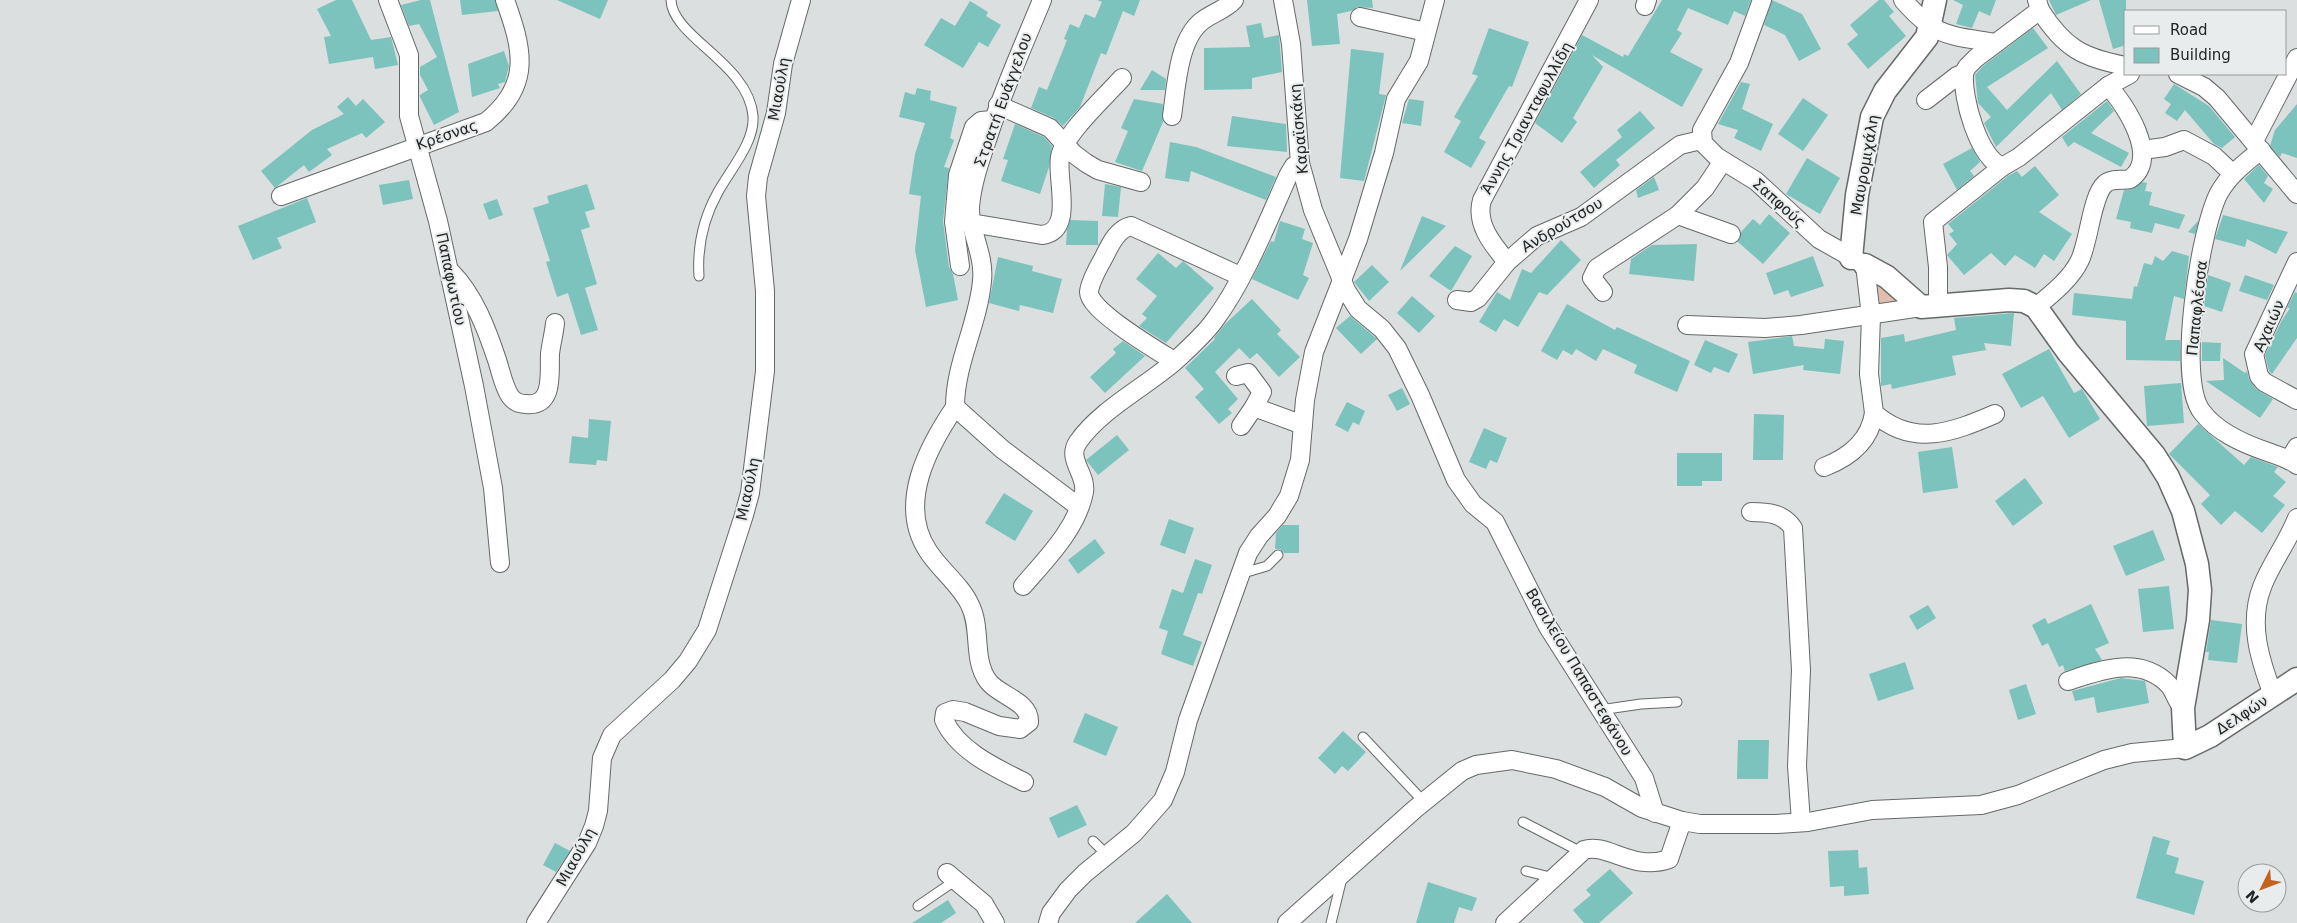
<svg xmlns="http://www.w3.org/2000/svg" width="2297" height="923" viewBox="0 0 2297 923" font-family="'DejaVu Sans',sans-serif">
<rect width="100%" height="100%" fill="#dbdfdf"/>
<path fill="#e1bfac" d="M1877,283L1902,298L1890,304L1880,306Z"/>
<g fill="#7bc3bc">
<path d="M336,0H352L371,40L391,37L398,65L375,69L373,57L329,64L324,37L331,36L317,9Z"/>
<path d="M421,0H430L459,112L434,125L420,97V95L428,90L420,75V67L437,57L419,24L409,26L401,5Z"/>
<path d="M460,0H495L498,11L462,15Z"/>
<path d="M557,0H608L600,19Z"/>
<path d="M1097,0H1140L1134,16L1123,11L1106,55L1101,53L1080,107L1063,126L1054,118L1031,108L1039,87L1047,90L1067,40L1064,39L1070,24L1079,28L1085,14L1095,18L1102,2Z"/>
<path d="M1307,0H1372L1373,8L1357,7L1351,11L1337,14L1340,44L1312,46Z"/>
<path d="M1662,0H1751L1745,16L1734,11L1728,25L1688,8L1677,30L1682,33L1670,52L1703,69L1682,107L1592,55L1603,67L1573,118L1577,122L1562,143L1535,123L1582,35L1623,57L1624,54L1628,56Z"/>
<path d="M1772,0L1802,14L1821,49L1799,61L1785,35L1764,25Z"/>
<path d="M1879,0H1884L1894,12L1889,16L1906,36L1868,69L1847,44L1858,35L1850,25Z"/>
<path d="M1953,0H1996L1990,16L1979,11L1972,28L1956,24L1963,5Z"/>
<path d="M2049,0H2091L2056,15Z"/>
<path d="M2099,0H2126V45L2113,49Z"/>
<path d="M970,1L988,12L986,16L1001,25L988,47L979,42L963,68L924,45L941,18L955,26Z"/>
<path d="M1261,23L1264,38L1279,35L1282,72L1252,78V89L1204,90V48L1250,47L1246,26Z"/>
<path d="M1489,28L1529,42L1512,87L1509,86L1479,138L1486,142L1471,168L1444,152L1461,121L1454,117L1478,76L1472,74Z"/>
<path d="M2033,28L2048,48L1987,87L2007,110L2057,61L2081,94L2062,110L2051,93L1996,147L1984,123L1991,117L1978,103L1975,75L1983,66Z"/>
<path d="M1351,49L1384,53L1379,94L1386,95L1364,181L1340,178Z"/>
<path d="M504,51L509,66L505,82L498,84L500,88L472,97L468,64Z"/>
<path d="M1152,70L1166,79L1165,90H1140Z"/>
<path d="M1741,82L1750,84L1742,109L1773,124L1761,151L1734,138L1738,130L1718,124Z"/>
<path d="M2174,84L2209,106L2235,137L2222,148L2214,144L2185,110L2177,121L2165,113L2171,104L2164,99Z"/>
<path d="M917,88L931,91L930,100L957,107L950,138L954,140L944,167L949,168L943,221L949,267L953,274L958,300L926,307L915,250L921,196L909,194L915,154L925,123L899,117L905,92L915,95Z"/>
<path d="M348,97L356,106L363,99L385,122L366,138L362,133L327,149L332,155L309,172L304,165L275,188L261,171L312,130L344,114L337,107Z"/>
<path d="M1803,98L1828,115L1803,151L1778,134Z"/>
<path d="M1134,99L1163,104V122L1142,171L1115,162L1128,131L1121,128Z"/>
<path d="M1409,99L1424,101L1421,126L1402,123Z"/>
<path d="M2107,101L2114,111L2091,133L2129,153L2121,167L2074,142L2068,147L2062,137Z"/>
<path d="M2297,104V158L2282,153L2280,157L2270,146L2275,130Z"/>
<path d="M1640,111L1655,128L1616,160L1620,165L1594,188L1580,172L1622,137L1617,130Z"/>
<path d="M1232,116L1286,124L1287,152L1227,146Z"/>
<path d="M1015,124L1044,137L1052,146L1049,167L1040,194L1001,181L1008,160L1003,159Z"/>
<path d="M1170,142L1196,147L1276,177L1266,200L1191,171L1189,182L1165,178Z"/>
<path d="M1972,148L1980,162L1970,171L1974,176L1957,190L1943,164Z"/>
<path d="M1807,158L1840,178L1820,214L1786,194Z"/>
<path d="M2259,165L2268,176L2264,183L2273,189L2264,203L2244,179Z"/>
<path d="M2035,166L2059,195L2039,212L2072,234L2054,261L2044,254L2035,268L2015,255L2005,266L1991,253L1964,275L1947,255L1957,244L1949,234L1954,231L1948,224L2008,176L2017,171L2022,177Z"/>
<path d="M1654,177L1659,190L1638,198L1636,190Z"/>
<path d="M409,180L413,199L383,205L379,185Z"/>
<path d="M2142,182L2147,183L2145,191L2152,192L2149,205L2185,215L2179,229L2155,223L2152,233L2130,228L2131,222L2116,219L2124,190L2132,189Z"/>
<path d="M587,184L595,209L585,212L590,227L581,230L597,284L585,288L598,330L581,335L568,293L557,297L546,262L550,261L533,208L549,203L547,196Z"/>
<path d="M1105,184L1121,187L1118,217L1102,216Z"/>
<path d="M307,198L316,222L277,238L282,248L253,260L238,226Z"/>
<path d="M497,199L503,215L489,220L483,204Z"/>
<path d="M1769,214L1790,233L1763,264L1738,242L1741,232L1753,219L1760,225Z"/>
<path d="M2223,215L2288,232L2276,254L2247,239L2245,247L2215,239Z"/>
<path d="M1422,216L1446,226L1400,271Z"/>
<path d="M1070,220L1098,221V245H1066L1067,230Z"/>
<path d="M2199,220L2195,234L2188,232Z"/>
<path d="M1280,221L1305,229L1302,239L1313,243L1303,275L1309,278L1298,300L1252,279L1271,241L1274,242Z"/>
<path d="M1561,240L1581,260L1547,295L1539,292L1518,327L1504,319L1496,332L1479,322L1497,292L1510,300L1522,269L1531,273Z"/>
<path d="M1697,244L1694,281L1629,274L1631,259L1652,245Z"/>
<path d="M1455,246L1472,256L1451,291L1429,276Z"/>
<path d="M2172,251L2189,256L2184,299L2174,296L2165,340H2180V361L2126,360V321L2072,315L2074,293L2132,299L2134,286L2137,287L2144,263L2152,265L2155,256L2163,261Z"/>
<path d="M1158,253L1176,268L1183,261L1214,288L1166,343L1139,326L1147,318L1142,314L1157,296L1136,279Z"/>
<path d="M1813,256L1824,286L1791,297L1788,290L1774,295L1766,273Z"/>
<path d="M998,257L1033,266L1032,271L1062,279L1053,313L1020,305L1019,311L989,303Z"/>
<path d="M1372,265L1389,282L1369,301L1354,282Z"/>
<path d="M2208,275L2231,283L2222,312L2204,306Z"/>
<path d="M2245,275L2274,285L2267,300L2239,291Z"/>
<path d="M2295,292L2297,293V338L2272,374L2269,371L2265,355L2281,322L2290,308H2287Z"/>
<path d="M1412,296L1435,316L1419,333L1397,313Z"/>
<path d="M1252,299L1281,330L1277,334L1300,357L1279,377L1257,353L1250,359L1239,348L1215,372L1238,399L1228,409L1232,413L1219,424L1195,397L1204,389L1185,368L1215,339L1214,338L1225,324Z"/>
<path d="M1567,304L1615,330L1617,327L1690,361L1677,392L1634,373L1637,365L1603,349L1596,361L1576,349L1572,355L1563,350L1557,360L1541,351Z"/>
<path d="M2014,313L2011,346L1984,343L1986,350L1952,356L1956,375L1892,389L1891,384L1881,386V338L1904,334L1905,342L1956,330L1954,318Z"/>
<path d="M1350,316L1377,339L1361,354L1336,328Z"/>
<path d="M1792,336L1794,346L1824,349L1825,339L1844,341L1840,374L1803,370L1804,365L1753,374L1748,342Z"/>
<path d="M1705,340L1738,354L1729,373L1714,367L1711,373L1694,365Z"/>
<path d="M1123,341L1145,356L1105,393L1090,377L1116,353L1113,349Z"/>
<path d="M2202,342L2221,343L2220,361H2202Z"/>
<path d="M2049,349L2074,393L2082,389L2100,419L2069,438L2043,396L2021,408L2002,374Z"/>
<path d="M2223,358L2245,373L2247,371L2249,379L2256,389L2273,399L2260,418L2206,381L2224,380Z"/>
<path d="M2181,383L2184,423L2147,426L2144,386Z"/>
<path d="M1402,388L1410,404L1397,411L1388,395Z"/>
<path d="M1347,402L1365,411L1359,425L1353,422L1348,432L1335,425Z"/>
<path d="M1754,414L1784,415L1783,460H1753Z"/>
<path d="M589,419L611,421L607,461L597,460L596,465L569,463L572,436L588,438Z"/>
<path d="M2198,424L2244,465L2251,457L2278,467L2274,472L2286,482L2273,496L2285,505L2262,533L2235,511L2221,525L2201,504L2210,495L2169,454Z"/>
<path d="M1484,428L1507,438L1497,463L1490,460L1486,469L1469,462Z"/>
<path d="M1117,435L1129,450L1098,475L1086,460Z"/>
<path d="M1952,447L1958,488L1923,493L1918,452Z"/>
<path d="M1677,453H1722V481H1702V486H1677Z"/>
<path d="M2025,478L2043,503L2013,526L1995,501Z"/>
<path d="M1004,493L1033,511L1015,541L985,523Z"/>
<path d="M1169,519L1194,528L1185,554L1160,545Z"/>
<path d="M1283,525H1299V553H1284L1280,549H1275L1276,533Z"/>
<path d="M2153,530L2165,560L2126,576L2113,546Z"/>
<path d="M1095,539L1105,553L1078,574L1068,560Z"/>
<path d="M1195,559L1212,565L1202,594L1198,593L1183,635L1202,642L1193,666L1161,654L1168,631L1159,628L1172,589L1183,593Z"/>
<path d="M2169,586L2174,629L2143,632L2138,589Z"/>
<path d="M2091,604L2109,643L2095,649L2102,660L2065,671L2063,665L2059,667L2048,643L2042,646L2032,625L2045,618L2048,624Z"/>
<path d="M1928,605L1936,618L1917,630L1909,616Z"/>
<path d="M2211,620L2242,624L2237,663L2208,660L2209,652H2206Z"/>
<path d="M1905,662L1914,689L1878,701L1869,674Z"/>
<path d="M2121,678L2145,681L2149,703L2097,713L2094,697L2075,701L2072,691Z"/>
<path d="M2026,684L2036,714L2018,720L2009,690Z"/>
<path d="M1085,713L1118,727L1106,756L1073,742Z"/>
<path d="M1343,731L1366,752L1348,771L1342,766L1335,774L1318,758Z"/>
<path d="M1738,740H1769L1768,779H1737Z"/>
<path d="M1077,805L1087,825L1058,838L1049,818Z"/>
<path d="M2153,836L2170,841L2166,854L2179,858L2175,873L2204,881L2194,915L2136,898Z"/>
<path d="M555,843L570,851L556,872L543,865Z"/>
<path d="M1858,850L1859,868L1867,867L1869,894L1844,896V886L1830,887L1828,851Z"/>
<path d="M1610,869L1633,893L1599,923H1584L1573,910L1591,895L1586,890Z"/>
<path d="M1428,882L1477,898L1472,911L1459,907L1454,923H1416Z"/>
<path d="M1167,894L1192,923H1135Z"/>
<path d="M948,900L956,913L941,923H912Z"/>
</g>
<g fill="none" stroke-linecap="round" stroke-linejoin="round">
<defs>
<g id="service">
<path d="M671,0C672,37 749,64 753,116C755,142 730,170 718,192C703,219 697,245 699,276"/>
<path d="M1240,574L1267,566L1278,555"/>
<path d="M1600,710L1641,704L1677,702"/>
<path d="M1363,737L1423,801"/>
<path d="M1523,822L1581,852"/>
<path d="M1093,841L1107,855"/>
<path d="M1526,871L1554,878"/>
<path d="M918,906L956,880"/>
<path d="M1331,923L1342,878"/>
</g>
<g id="minor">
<path d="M388,0L409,55V116L438,221L474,386L493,488L500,563"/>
<path d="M1283,0L1291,44L1300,163L1313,210L1346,290L1358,309L1382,329L1397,348L1420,395L1456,480L1473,504L1495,522L1548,627L1644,778L1655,813"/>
<path d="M1762,0L1739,63L1702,130L1703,143L1717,157L1756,181L1819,239L1865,265L1871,316L1869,374L1874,413C1913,448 1953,432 1995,414"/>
<path d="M1903,0C1936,38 1949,35 1996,43"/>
<path d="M2037,0L2040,10L1976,58L1967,67L1964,73C1962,98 1978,156 2002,167L2019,157L2108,86"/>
<path d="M1645,6L1647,0"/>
<path d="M2040,10C2064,48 2083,58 2126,66"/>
<path d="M1360,17L1426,32"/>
<path d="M2178,74L2204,87L2217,98L2297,194"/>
<path d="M1926,100L1957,76L1964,73"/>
<path d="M998,105L1050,128L1074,154L1086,163L1098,170L1141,182"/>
<path d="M1172,116C1176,89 1178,39 1202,21C1212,13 1225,10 1234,0"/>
<path d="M2254,141L2297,58"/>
<path d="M2142,150L2165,147L2184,140L2214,156L2233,174"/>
<path d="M2261,150C2245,163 2229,175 2219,193C2200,229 2176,380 2202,412C2217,432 2242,443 2265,451C2276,455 2288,458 2297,465"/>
<path d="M281,196L486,122C532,85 523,50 505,0"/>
<path d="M1678,215L1731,234"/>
<path d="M971,223L1042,235C1075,231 1056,180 1060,157C1064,134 1105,97 1122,78"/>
<path d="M1507,262C1493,245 1475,224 1482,200L1589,0"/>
<path d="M2297,262L2254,354L2259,376L2264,382L2297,400"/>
<path d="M960,266L954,222L958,175L974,127L981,121L993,120"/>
<path d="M451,272C474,295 487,330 497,360C501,372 503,385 510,396C514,402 520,404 526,404C555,407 549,372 550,354C551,344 554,334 555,323"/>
<path d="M1603,292L1592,278L1597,268L1678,215L1705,188L1723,161"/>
<path d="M1457,300L1471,302L1478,298L1507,262L1537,236L1581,217L1680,145L1701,140"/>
<path d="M1938,305V267L1933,222L2002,167"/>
<path d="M2036,307C2052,294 2071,279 2080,260C2089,241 2092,195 2105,184C2111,178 2122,181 2130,179C2161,159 2125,104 2108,86L2130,74"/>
<path d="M1687,325L1765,328L1801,325L1921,307"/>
<path d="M1174,361C1158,351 1088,310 1089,292C1090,281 1099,266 1104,257C1110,245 1117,229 1131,226L1240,276"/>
<path d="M1236,376L1248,373L1262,392L1254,407L1303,425"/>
<path d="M955,407C928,447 897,504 928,551C940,570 961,585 970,605C982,629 972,659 988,681C999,696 1030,701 1029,722L1020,729L999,726L965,712L953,710L945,713L944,720C958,751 996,768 1024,782"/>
<path d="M955,407C955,363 978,325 982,281C985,254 969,232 970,207C972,182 981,158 989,134C1004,88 1024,44 1042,0"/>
<path d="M955,407L1002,449L1079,507"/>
<path d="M1241,426L1254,407"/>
<path d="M2289,460L2297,447"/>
<path d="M1824,467C1850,457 1870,441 1874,413"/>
<path d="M1751,512C1767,512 1783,513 1793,528L1801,670L1797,766L1801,822"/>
<path d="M1023,586C1046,559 1077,529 1084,492C1087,474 1066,459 1078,442C1100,410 1145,387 1174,362C1188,349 1203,336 1214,321C1244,281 1267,223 1288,176L1294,166L1300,163"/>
<path d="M2068,681C2101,670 2140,655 2169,685C2175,692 2176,701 2183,708"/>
<path d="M2273,695C2260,660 2248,624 2262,587C2271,563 2288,542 2297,518"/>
<path d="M947,873L984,904L995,923"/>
<path d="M536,923L587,843L594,826L598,811L602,758L612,735L672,680L688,661L707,630L744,515L750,493L765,371V291L756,196L758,177L776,113L783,64L801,0"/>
<path d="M1048,923L1051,913L1068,890L1085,873L1134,833L1163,800L1175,772L1188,720L1248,553L1259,536L1277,516L1289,496L1300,460L1305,400L1314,352L1358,239L1384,153L1396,99L1419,61L1435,0"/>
<path d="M1287,923L1415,809L1462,771L1476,765L1512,760L1556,769L1605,787L1642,808L1682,821L1700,824H1776L1808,822L1872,810L1981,805L2018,795L2104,760L2132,753L2185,748"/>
<path d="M1505,923L1584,850C1607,842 1632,872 1669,859L1682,821"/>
</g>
<g id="tertiary">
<path d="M1851,258L1857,195L1872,117L1885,91L1927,37L1935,0"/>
<path d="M1865,265L1887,277L1921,307L2009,300L2024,301L2036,307L2068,352L2154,455L2168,477L2183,511L2197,564L2200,590L2198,620L2183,708L2185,748L2210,736L2297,679"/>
</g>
</defs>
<use href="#service" stroke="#656968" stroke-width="11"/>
<use href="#minor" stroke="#656968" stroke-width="20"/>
<use href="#tertiary" stroke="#656968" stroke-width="25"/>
<use href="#service" stroke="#fff" stroke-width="9"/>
<use href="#minor" stroke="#fff" stroke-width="18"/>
<use href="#tertiary" stroke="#fff" stroke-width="22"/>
</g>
<g text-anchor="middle" stroke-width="4" stroke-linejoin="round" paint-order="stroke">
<g font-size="15" fill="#232525" stroke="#e9ecec">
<text transform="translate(779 89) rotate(-80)" y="5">Μιαούλη</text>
<text transform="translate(1003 100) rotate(-70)" y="5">Στρατή Ευάγγελου</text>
<text transform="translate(1527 118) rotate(-61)" y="5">Άννης Τριανταφυλλίδη</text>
<text transform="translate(1299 129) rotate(-95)" y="5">Καραϊσκάκη</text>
<text transform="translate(447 135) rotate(-19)" y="5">Κρέσνας</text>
<text transform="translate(1865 165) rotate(-80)" y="5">Μαυρομιχάλη</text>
<text transform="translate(1779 203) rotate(42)" y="5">Σαπφούς</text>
<text transform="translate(1562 225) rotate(-31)" y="5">Ανδρούτσου</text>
<text transform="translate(451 279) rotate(78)" y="5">Παπαφωτίου</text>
<text transform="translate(2197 308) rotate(-84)" y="5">Παπαφλέσσα</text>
<text transform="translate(2269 326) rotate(-66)" y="5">Αχαιών</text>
<text transform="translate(748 489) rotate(-78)" y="5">Μιαούλη</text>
<text transform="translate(1579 672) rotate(59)" y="5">Βασιλείου Παπαστεφάνου</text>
<text transform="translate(2242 715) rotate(-33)" y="5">Δελφών</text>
<text transform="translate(576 857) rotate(-61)" y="5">Μιαούλη</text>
</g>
</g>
<rect x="2124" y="10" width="162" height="65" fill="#e9ecec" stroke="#9a9c9c"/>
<rect x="2134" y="26" width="25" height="8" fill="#ffffff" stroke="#9a9c9c"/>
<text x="2170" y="35" font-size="15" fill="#232525">Road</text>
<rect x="2134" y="48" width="25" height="15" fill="#7bc3bc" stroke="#9a9c9c"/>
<text x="2170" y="60" font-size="15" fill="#232525">Building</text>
<g transform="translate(2262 888) rotate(228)"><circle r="24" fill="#e9ecec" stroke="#9a9c9c"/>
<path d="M0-4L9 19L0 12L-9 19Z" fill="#c2621f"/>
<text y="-8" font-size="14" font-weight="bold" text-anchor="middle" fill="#232525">N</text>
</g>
</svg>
